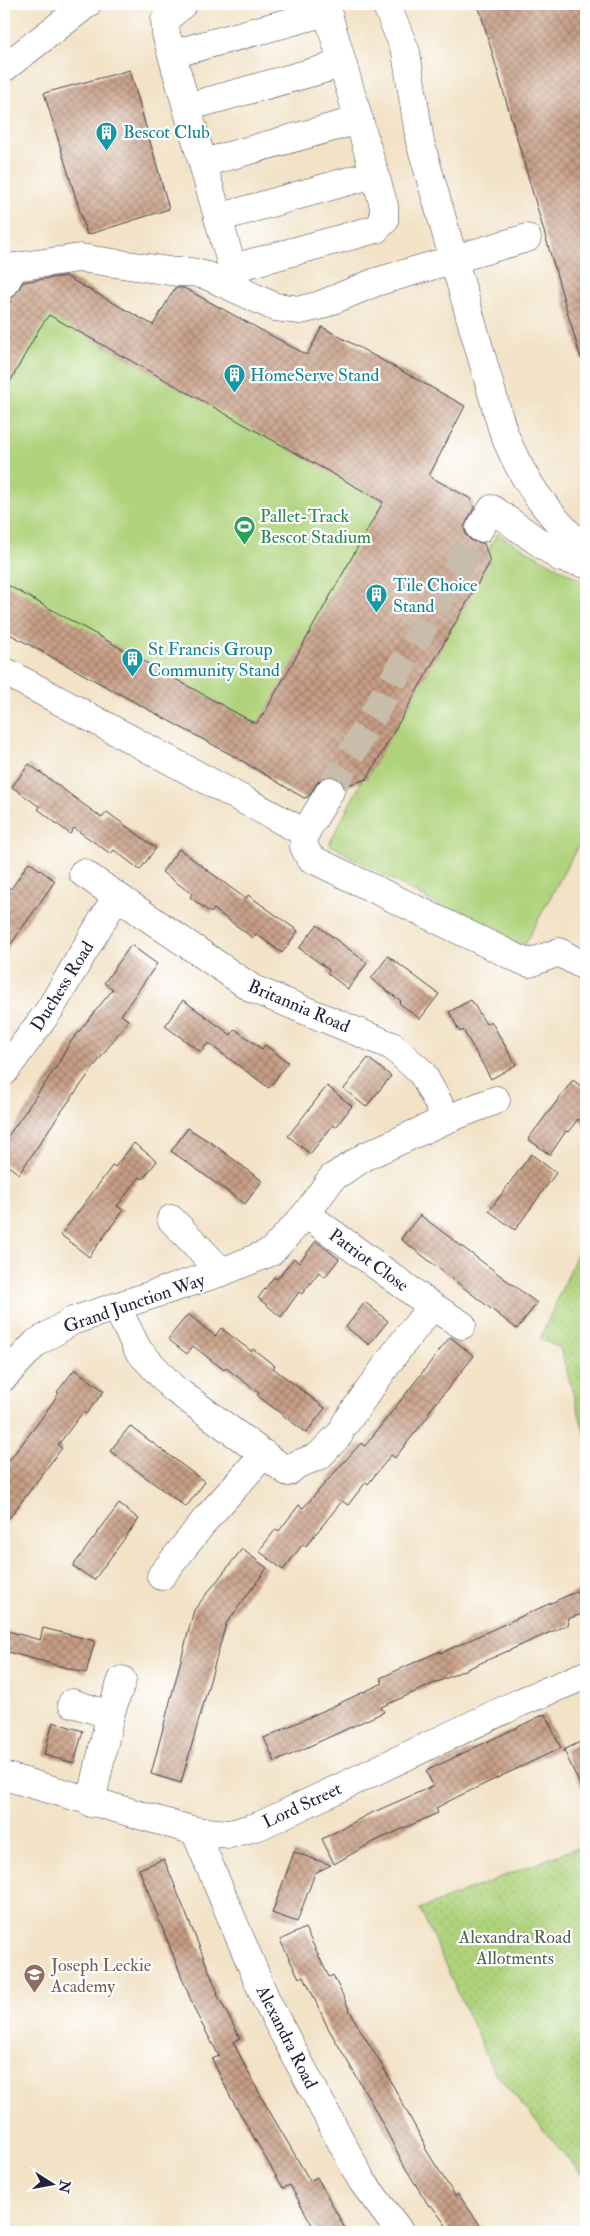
<svg xmlns="http://www.w3.org/2000/svg" width="590" height="2236" viewBox="0 0 590 2236" font-family="'IM FELL Double Pica',serif">
<defs>
<pattern id="garden-dots" width="8" height="8" patternUnits="userSpaceOnUse" patternTransform="scale(1.25)"><rect width="8" height="8" fill="#afd37c"/><path d="M2 2h.1M6 6h.1" fill="none" stroke="#96b56c" stroke-width="1.8" stroke-linecap="round"/></pattern>
<pattern id="building-cross-hatch" width="8" height="8" patternUnits="userSpaceOnUse" patternTransform="scale(1.25)"><rect width="8" height="8" fill="#c79e84"/><path d="M0 0l8 8M0 8l8-8" fill="none" stroke="#a1806d"/></pattern>
</defs>
<rect width="100%" height="100%" fill="#fff"/>
<filter id="ink" filterUnits="userSpaceOnUse"><feTurbulence type="fractalNoise" baseFrequency=".02" numOctaves="2"/><feDisplacementMap in="SourceGraphic" scale="10" xChannelSelector="R" yChannelSelector="G"/><feConvolveMatrix kernelMatrix="1 2 1 2 8 2 1 2 1" color-interpolation-filters="sRGB"/></filter>
<filter id="wash" filterUnits="userSpaceOnUse"><feTurbulence type="fractalNoise" baseFrequency=".0096" numOctaves="4" result="noise"/><feDisplacementMap in="SourceGraphic" scale="20" xChannelSelector="R" yChannelSelector="G"/><feGaussianBlur stdDeviation="1.12" result="paint"/><feColorMatrix in="noise" values="0 0 0 0 0 0 0 0 0 0 0 0 0 0 0 0 0 1.4 0 .05"/><feComposite in="paint" operator="in"/></filter>
<g filter="url(#wash)">
<rect width="100%" height="100%" fill="#f2e2c6"/>
<path fill="#afd37c" stroke="#687a5c" d="M62,274L153,325L177,284L307,355L322,327L465,406L430,476L471,499L487,553L497,534L586,583V831L521,952L329,844L362,781L304,798L239,759L4,631V311L19,283Z"/>
<g fill="url(#garden-dots)" stroke="#687a5c">
<path d="M586,1234V1438L560,1348L540,1339Z"/>
<path d="M586,1844V2180L493,2070L420,1909Z"/>
</g>
<g id="blocks">
<g fill="url(#building-cross-hatch)">
<path d="M478,4H586V358L581,359Z"/>
<path d="M130,70L169,209L87,235L44,93Z"/>
<path d="M65,276L153,325L175,288H184L307,355L322,327L465,406L429,476L471,499L474,508L464,527L466,535L472,541L484,543L490,562L367,779L344,786L338,777L330,775L323,777L317,783L308,797L304,798L239,759L4,631V583L256,724L266,710L383,502L49,315L39,329L4,393V311L23,282Z"/>
<path d="M29,764L102,818L107,812L156,848L140,870L114,850L111,854L74,828L70,834L38,809L40,807L12,787Z"/>
<path d="M179,849L246,899L248,895L298,931L282,953L256,934L253,938L214,909L211,913L190,897L192,894L162,872Z"/>
<path d="M29,862L55,881L4,954V884L11,889Z"/>
<path d="M317,925L367,963L348,989L327,973L329,970L299,948Z"/>
<path d="M131,945L157,964L121,1015L128,1020L56,1119L19,1174L4,1163V1142L57,1066L69,1044L113,989L104,983Z"/>
<path d="M388,956L439,994L420,1019L399,1003L401,1001L371,979Z"/>
<path d="M183,1000L231,1035L235,1029L262,1049L265,1045L288,1062L269,1088L208,1043L201,1052L165,1026Z"/>
<path d="M471,1000L486,1024L491,1021L516,1065L491,1079L463,1030L460,1032L449,1012Z"/>
<path d="M368,1058L391,1076L366,1107L344,1089Z"/>
<path d="M573,1080L586,1090V1126L578,1119L568,1132L566,1131L550,1155L528,1139Z"/>
<path d="M327,1086L352,1106L336,1127L333,1125L310,1154L288,1136Z"/>
<path d="M188,1128L216,1146L262,1181L245,1204L171,1151Z"/>
<path d="M134,1143L157,1161L143,1179L140,1177L117,1206L123,1210L89,1257L61,1235L113,1165L115,1167Z"/>
<path d="M531,1154L556,1173L515,1230L489,1211Z"/>
<path d="M420,1215L537,1303L517,1329L401,1239Z"/>
<path d="M316,1241L339,1259L325,1277L319,1272L302,1294L299,1292L281,1317L258,1298L274,1277L277,1279L294,1258L299,1263Z"/>
<path d="M365,1302L388,1321L369,1345L346,1327Z"/>
<path d="M188,1314L215,1336L221,1328L251,1351L253,1349L275,1366L273,1368L325,1408L306,1433L257,1395L259,1393L226,1368L224,1370L193,1346L187,1354L168,1339Z"/>
<path d="M450,1337L474,1356L428,1413L430,1414L395,1458L391,1455L368,1484L366,1482L348,1505L342,1501L306,1546L303,1544L283,1570L259,1551L276,1529L279,1531L299,1505L303,1508L361,1443L365,1446Z"/>
<path d="M75,1369L104,1391L86,1414L83,1412L58,1445L62,1448L4,1525V1467L38,1423L59,1393L57,1392Z"/>
<path d="M130,1426L205,1482L186,1507L110,1451Z"/>
<path d="M119,1504L139,1519L94,1580L73,1566Z"/>
<path d="M242,1549L267,1568L226,1624L181,1783L151,1774L194,1610Z"/>
<path d="M586,1587V1613L567,1619L569,1624L381,1707L384,1712L275,1762L264,1738L383,1683L380,1678L440,1651L441,1653Z"/>
<path d="M43,1628L95,1641L86,1673L4,1651V1630L40,1640Z"/>
<path d="M545,1714L561,1748L457,1797L436,1808L438,1813L371,1843L334,1864L322,1839L367,1815L433,1786L426,1771Z"/>
<path d="M53,1722L83,1731L74,1763L44,1755Z"/>
<path d="M586,1739V1798L564,1750Z"/>
<path d="M294,1852L331,1865L315,1873L297,1922L272,1913Z"/>
<path d="M164,1859L218,1993L217,1994L240,2038L233,2042L259,2093L310,2181L317,2177L347,2232H316L290,2185L283,2188L231,2098L212,2059L219,2056L196,2013L139,1869Z"/>
<path d="M305,1928L329,1977L333,1975L355,2021L383,2067L426,2147L425,2148L455,2196L458,2194L485,2232H451L431,2205L429,2206L406,2169L370,2100L327,2026L304,1976L299,1978L280,1940Z"/>
</g>
</g>
</g>
<g filter="url(#ink)">
<use href="#blocks" fill-opacity="0" stroke="#413f50" stroke-width="1"/>
<g fill="none" stroke-linecap="round" stroke-linejoin="round">
<path stroke="#c8bcaa" stroke-width="28" stroke-dasharray="28 14" stroke-linecap="butt" d="M330,791L480,528"/>
<defs>
<g id="minor">
<path d="M183,4L165,20L166,34L237,284"/>
<path d="M386,4L406,52L420,142L502,428C520,478 548,515 586,551"/>
<path d="M172,54L327,12"/>
<path d="M4,68L87,4"/>
<path d="M187,107L342,64"/>
<path d="M203,163L359,120"/>
<path d="M218,218L374,174"/>
<path d="M233,268L376,229L384,221V206L325,4"/>
<path d="M4,285L14,267L80,258L176,272H192L208,276L275,307L300,310L318,306L376,282L527,238"/>
<path d="M480,528L492,509L561,558L586,564"/>
<path d="M4,671L305,833L330,791"/>
<path d="M305,833L304,847L310,858L523,961L530,963L559,952L586,967"/>
<path d="M83,873L253,989L392,1046L422,1073L447,1119"/>
<path d="M4,1072L50,1009L116,897"/>
<path d="M306,1214L432,1306L462,1325"/>
<path d="M171,1219L222,1272"/>
<path d="M117,1308L138,1350L173,1388L288,1472L296,1465L319,1456L339,1435"/>
<path d="M4,1377L36,1343L72,1321L222,1272L271,1252L306,1214L332,1178L366,1156L447,1119L496,1100"/>
<path d="M345,1424L398,1349L432,1306"/>
<path d="M161,1576L206,1519L264,1454"/>
<path d="M72,1703L110,1715"/>
<path d="M4,1776L195,1831L230,1834L259,1826L521,1702L586,1675"/>
<path d="M91,1803L110,1715L122,1680"/>
<path d="M195,1831L267,2002L362,2181L400,2232"/>
</g>
</defs>
<use href="#minor" stroke="#413f50" stroke-width="29"/>
<use href="#minor" stroke="#fff" stroke-width="28"/>
</g>
</g>
<defs>
<symbol id="building-pin" viewBox="-11 -11 22 30"><path d="M0 17L-7.5 6A9.5 9.5 0 1 1 7.5 6Z" fill="#0f9aa8" stroke="#fff"/><path d="M-4-6H4V6H1V3H-1V6H-4ZM-2.5-4.3h1.7v1.8h-1.7ZM.8-4.3h1.7v1.8H.8ZM-2.5-1h1.7V.8h-1.7ZM.8-1h1.7V.8H.8Z" fill="#fff"/></symbol>
<symbol id="stadium-pin" viewBox="-11 -11 22 30"><path d="M0 17L-7.5 6A9.5 9.5 0 1 1 7.5 6Z" fill="#2e9e5b" stroke="#fff"/><path d="M0-5a6.5 5 0 1 0 0 10a6.5 5 0 1 0 0-10ZM-3.5-1.8h7v3.6h-7Z" fill="#fff"/></symbol>
<symbol id="school-pin" viewBox="-11 -11 22 30"><path d="M0 17L-7.5 6A9.5 9.5 0 1 1 7.5 6Z" fill="#8d6e63" stroke="#fff"/><path d="M0-5L7-2L0 1L-7-2ZM-4 1L0 2.5L4 1V4Q0 6-4 4Z" fill="#fff"/></symbol>
</defs>
<g fill-rule="evenodd">
<use href="#building-pin" x="94" y="120" width="25" height="34"/>
<use href="#building-pin" x="222" y="362" width="25" height="34"/>
<use href="#stadium-pin" x="232" y="514" width="25" height="34"/>
<use href="#building-pin" x="364" y="582" width="25" height="34"/>
<use href="#building-pin" x="120" y="646" width="25" height="34"/>
<use href="#school-pin" x="22" y="1962" width="25" height="34"/>
</g>
<g text-anchor="middle" stroke-width="4.5" stroke-linejoin="round" paint-order="stroke">
<g font-size="18" fill="#0d838f" stroke="#fff" text-anchor="start">
<text x="123" y="138">Bescot Club</text>
<text x="250" y="381">HomeServe Stand</text>
<text x="393" y="591">Tile Choice<tspan x="393" dy="21">Stand</tspan></text>
<text x="148" y="655">St Francis Group<tspan x="148" dy="21">Community Stand</tspan></text>
</g>
<g font-size="18" fill="#27864d" stroke="#fff" text-anchor="start">
<text x="260" y="522">Pallet-Track<tspan x="260" dy="21">Bescot Stadium</tspan></text>
</g>
<g font-size="18" fill="#22223b" stroke="#fff">
<text transform="translate(62 986) rotate(-58)" y="6">Duchess Road</text>
<text transform="translate(299 1006) rotate(23)" y="6">Britannia Road</text>
<text transform="translate(369 1260) rotate(36)" y="6">Patriot Close</text>
<text transform="translate(134 1303) rotate(-19)" y="6">Grand Junction Way</text>
<text transform="translate(302 1805) rotate(-25)" y="6">Lord Street</text>
<text transform="translate(287 2037) rotate(63)" y="6">Alexandra Road</text>
</g>
<g font-size="18" fill="#536052" stroke="#fff">
<text x="515" y="1943">Alexandra Road<tspan x="515" dy="21">Allotments</tspan></text>
</g>
<g font-size="18" fill="#785e54" stroke="#fff" text-anchor="start">
<text x="51" y="1971">Joseph Leckie<tspan x="51" dy="21">Academy</tspan></text>
</g>
</g>
<rect width="590" height="2236" fill="none" stroke="#fff" stroke-width="20"/>
<g transform="translate(52 2184) rotate(101)" stroke="#ffffff" stroke-width="4" paint-order="stroke">
<path d="M0-4L9 19L0 12L-9 19Z" fill="#22223b"/>
<text y="-8" font-size="14" font-weight="bold" text-anchor="middle" fill="#22223b">N</text>
</g>
</svg>
